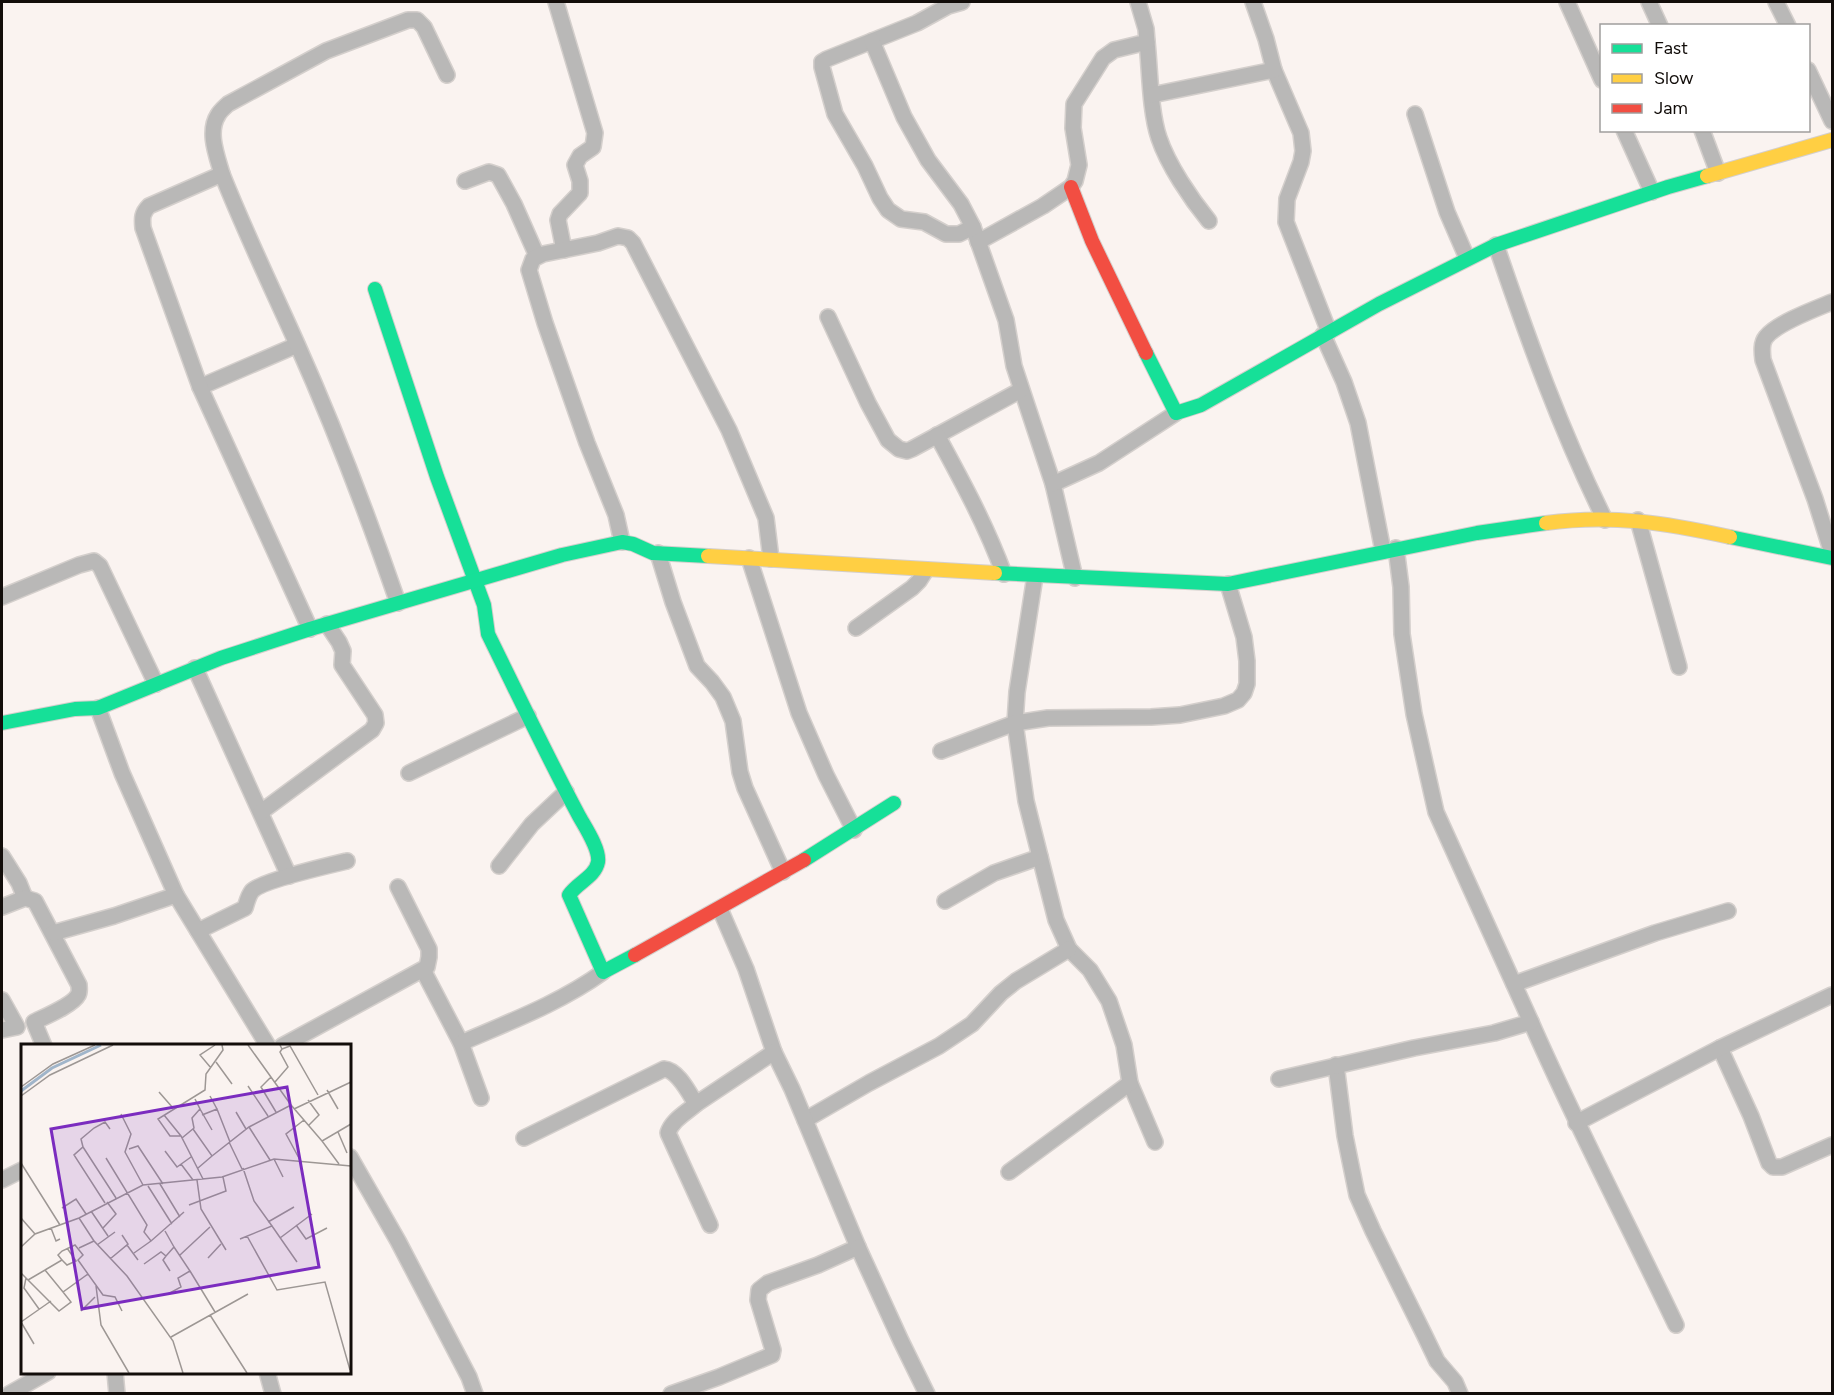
<svg xmlns="http://www.w3.org/2000/svg" width="1834" height="1395" viewBox="0 0 1834 1395" font-family="Figtree,sans-serif">
<rect width="100%" height="100%" fill="#faf3f0"/>
<g fill="none" stroke-linecap="round" stroke-linejoin="round">
<defs>
<g id="street">
<path d="M556,2L595,133L593,147L580,156L575,165L580,181V193L560,214L558,220L564,250"/>
<path d="M962,2L948,6L917,23L827,59L822,62V67L835,114L865,166L880,198L888,210L901,219L924,222L946,234H959L973,227"/>
<path d="M1567,2L1602,80"/>
<path d="M1649,2L1660,26"/>
<path d="M1776,2L1788,26"/>
<path d="M872,41L904,117L928,160L961,204L973,227L1006,320L1014,366L1053,484L1075,578"/>
<path d="M1147,42C1150,70 1150,112 1159,138C1168,165 1191,199 1209,221"/>
<path d="M1274,70L1301,133L1303,151L1301,162L1287,199L1286,222L1329,332"/>
<path d="M1808,70L1832,121"/>
<path d="M1152,95L1274,70L1266,39L1253,2"/>
<path d="M1415,114L1447,212L1467,258"/>
<path d="M1624,130L1652,192"/>
<path d="M1702,130L1718,173"/>
<path d="M222,174C217,156 207,132 218,115C220,111 225,107 228,104L326,51L408,20H417L424,27L447,75"/>
<path d="M465,181L489,172L498,175L514,204L537,256"/>
<path d="M978,242L1043,206L1071,187L1075,181L1079,165L1073,128L1074,104L1103,58L1114,50L1147,42L1146,29L1138,2"/>
<path d="M1496,245C1528,339 1561,431 1605,520"/>
<path d="M1832,302C1815,309 1777,323 1766,337C1761,343 1762,352 1763,360L1815,499L1832,553"/>
<path d="M828,317L868,403L888,440L899,449L907,451L912,449L1021,390"/>
<path d="M1323,335L1344,382L1358,423L1383,551"/>
<path d="M200,387L297,345"/>
<path d="M937,435C962,481 986,525 1004,574"/>
<path d="M1053,484L1099,463L1176,413"/>
<path d="M1638,520L1679,667"/>
<path d="M622,542L616,515L587,443L545,323L529,270L533,259L543,254L598,243L618,236L628,238L633,243L729,430L766,518L771,559"/>
<path d="M658,553L673,602L697,666L712,682L723,697L733,721L740,772L745,788L783,872"/>
<path d="M749,558L799,713L826,775L854,830"/>
<path d="M1035,576L1017,692L1015,723L1026,801L1056,920L1069,949L1090,970L1109,1001L1124,1045L1130,1083L1155,1142"/>
<path d="M2,597L79,565L94,561L100,566L156,684"/>
<path d="M856,628L912,588L919,581L926,570"/>
<path d="M310,629L200,387L143,228C142,218 142,213 149,206L222,174C245,232 272,288 297,344C335,429 368,516 398,603"/>
<path d="M195,668L289,876"/>
<path d="M98,708L122,773L176,895"/>
<path d="M941,751L1015,723L1048,718L1151,717L1180,715L1224,706L1238,700L1244,693L1247,684V661L1244,637L1228,584"/>
<path d="M409,773L528,716"/>
<path d="M261,812L372,730L376,723L375,715L342,665L343,651L339,642L327,624"/>
<path d="M2,856L19,883L25,898"/>
<path d="M499,866L532,824L566,792"/>
<path d="M945,901L994,873L1040,857"/>
<path d="M2,907L25,898L35,901L79,985C79,988 80,992 78,995C73,1005 44,1017 34,1022L44,1046"/>
<path d="M720,909L746,969L774,1052"/>
<path d="M198,931L245,908C247,902 248,896 252,891C261,881 330,865 347,861"/>
<path d="M53,933L114,916L176,895L268,1046"/>
<path d="M423,970L461,1043L481,1098"/>
<path d="M1514,984L1655,933L1728,911"/>
<path d="M2,1000L17,1027L2,1030"/>
<path d="M1531,1022C1576,1125 1628,1224 1676,1325"/>
<path d="M461,1043C509,1022 560,1003 603,972"/>
<path d="M282,1046L427,967L429,957V949L398,887"/>
<path d="M1720,1048L1751,1116L1769,1163L1773,1167H1782L1832,1145"/>
<path d="M1336,1065L1345,1136L1357,1195L1373,1231L1424,1334L1437,1361L1455,1382L1460,1394"/>
<path d="M1279,1079L1414,1048L1494,1033L1531,1022L1436,812L1414,714L1402,634L1401,587L1396,548"/>
<path d="M696,1104C686,1113 672,1120 668,1133L710,1225"/>
<path d="M805,1120L869,1083L939,1046L972,1024L1001,993L1016,981L1069,949"/>
<path d="M1576,1123L1720,1048L1832,995"/>
<path d="M524,1138L664,1069C678,1070 689,1093 696,1104L774,1052L792,1089L858,1247L818,1265L768,1283L759,1290L758,1300L773,1350L772,1355L719,1377L671,1394"/>
<path d="M350,1157L398,1241L469,1377L475,1394"/>
<path d="M1009,1172L1130,1083"/>
<path d="M2,1180L22,1170"/>
<path d="M858,1247L901,1341L927,1394"/>
<path d="M115,1372L117,1394"/>
<path d="M267,1372L273,1394"/>
<path d="M9,1394L48,1372"/>
</g>
<g id="fast">
<path d="M375,289L437,477L484,605L488,634C518,695 547,756 579,816C585,827 600,849 598,862C595,877 578,882 569,895L603,972L635,955"/>
<path d="M1146,353L1176,413L1201,405L1379,304L1496,245L1668,187L1707,176"/>
<path d="M1730,537L1832,558"/>
<path d="M995,573L1228,584L1477,533L1546,523"/>
<path d="M2,723L75,709L98,708L221,658L310,629L562,555L622,542L633,544L653,553L708,556"/>
<path d="M804,860L894,803"/>
</g>
<g id="slow">
<path d="M1707,176L1832,140"/>
<path d="M1546,523C1611,514 1666,523 1730,537"/>
<path d="M708,556L995,573"/>
</g>
<g id="jam">
<path d="M1071,187L1092,241L1146,353"/>
<path d="M635,955L804,860"/>
</g>
</defs>
<use href="#street" stroke="#d4cfcc" stroke-width="18"/>
<use href="#fast" stroke="#d4cfcc" stroke-width="16"/>
<use href="#slow" stroke="#d4cfcc" stroke-width="16"/>
<use href="#jam" stroke="#d4cfcc" stroke-width="16"/>
<use href="#street" stroke="#b9b8b7" stroke-width="15"/>
<use href="#fast" stroke="#16e098" stroke-width="14"/>
<use href="#slow" stroke="#ffcf43" stroke-width="14"/>
<use href="#jam" stroke="#f24e42" stroke-width="14"/>
</g>
<g transform="translate(21 1044)">
<rect width="330" height="330" fill="#faf3f0"/>
<path fill="none" stroke="#a0b5ca" stroke-width="3" d="M0,47L31,24L80,1"/>
<path fill="none" stroke="#9d9794" stroke-width="1.5" d="M227,1L270,61M259,1L261,5L269,2L297,51M195,18L211,40M190,24L179,11L194,1M250,33L240,43L255,68M254,38L267,23L259,8L261,5M227,42L247,72M0,43L32,20L74,1M306,46L317,65M138,48L152,64M0,52L29,31L92,1M287,56L298,71L288,81M179,65L191,86M196,65L209,98M273,65L330,38M215,68L225,85M100,70L110,90L104,108L122,141M143,71L160,92L182,135M181,71L196,65L189,52M228,83L249,116M172,85L191,112L228,83L270,61L301,97M317,88L326,109M160,92H149L137,75L184,46L185,30L202,6L201,1M161,94L173,84L171,74L179,65L174,55M208,98L221,125M62,103L60,95L73,84L84,78L89,85M108,105L117,102L142,140M144,107L156,123L170,113M85,114L126,181L123,188L130,197L163,168M253,115L262,133M279,116L265,90L283,76M0,119L39,181M160,120L172,136M318,120L301,97L330,80M177,124L191,112M176,136L180,165L205,206M139,140L159,173M127,142L151,180M84,159L53,111L62,103L95,154M168,161L205,147L202,133M41,164L55,155L65,170M70,167L87,192M0,174L14,190M58,174L73,197M247,178L273,163M275,181L285,195L306,184M251,182L276,218M30,184L35,197L39,195M82,184L95,170L86,158M144,187L153,203M226,192L256,246L304,238L329,326M259,194L291,170M219,195L251,182L233,157L222,124M76,201L94,188M106,201L117,216M0,203L14,190L58,174L122,141L201,133L253,115L330,122M58,204L73,197L106,232L152,297L162,329M113,209L130,197M159,211L189,183M145,212L142,216L149,227M187,214L200,200M89,215L107,200L101,191M41,216L46,221L55,217L46,204M123,220L140,208L145,212L153,203L169,227L157,234L160,243L147,250M24,226L41,216L37,211L41,207L54,201L62,211L57,216L67,230M169,227L194,268M0,229L38,267L50,258L42,248M5,234L3,244L18,265M7,236L24,226L42,248L67,230L82,251L94,253L101,267M75,242L80,281L108,329M60,267L74,253M189,271L226,329M0,278L30,257M0,278L13,300M150,293L227,250"/>
<path fill="#7b2cbf" fill-opacity="0.15" stroke="#7b2cbf" stroke-width="3" d="M266,43L298,223L61,265L30,85Z"/>
<rect width="330" height="330" fill="none" stroke="#120d0a" stroke-width="3"/>
</g>
<rect width="1834" height="1395" fill="none" stroke="#120d0a" stroke-width="6"/>
<rect x="1600" y="24" width="210" height="108" fill="#ffffff" stroke="#a09e9d" stroke-width="1.5"/>
<rect x="1612" y="44" width="30" height="9" fill="#16e098" stroke="#a09e9d" stroke-width="1.5"/>
<text x="1654" y="54" font-size="18" fill="#120d0a">Fast</text>
<rect x="1612" y="74" width="30" height="9" fill="#ffcf43" stroke="#a09e9d" stroke-width="1.5"/>
<text x="1654" y="84" font-size="18" fill="#120d0a">Slow</text>
<rect x="1612" y="104" width="30" height="9" fill="#f24e42" stroke="#a09e9d" stroke-width="1.5"/>
<text x="1654" y="114" font-size="18" fill="#120d0a">Jam</text>
</svg>
